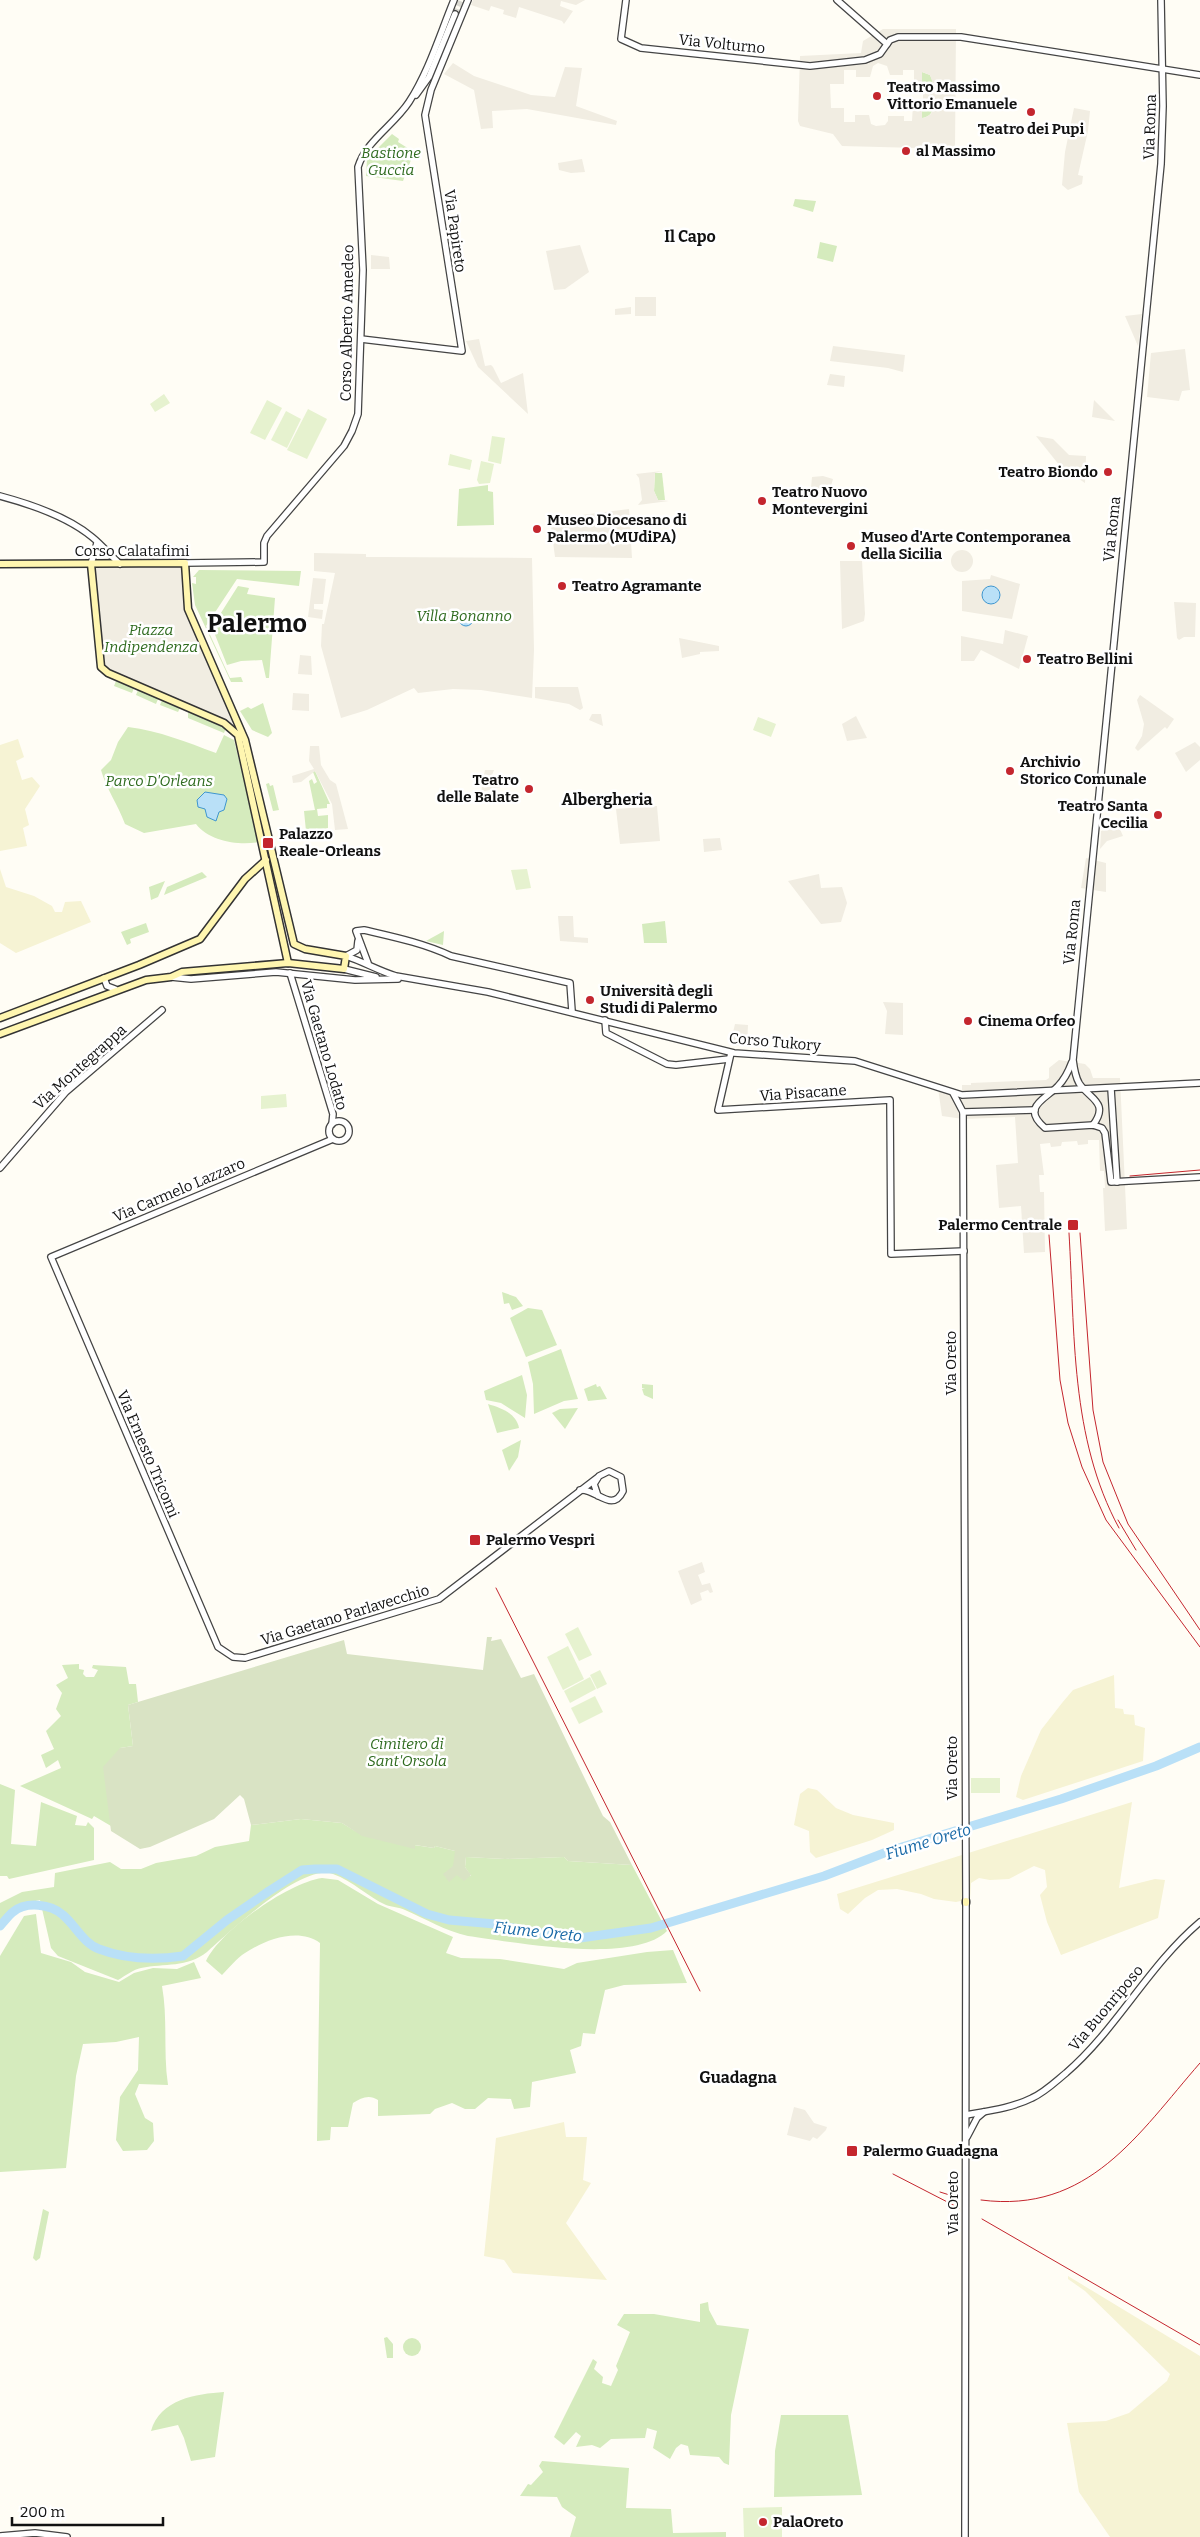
<svg xmlns="http://www.w3.org/2000/svg" width="1200" height="2537" viewBox="0 0 1200 2537" font-family="Bitter,serif">
<rect width="100%" height="100%" fill="#fffdf5"/>
<g fill="#f6f3d4">
<path d="M18,739L24,757L16,761L22,780L32,777L40,786L25,809L29,825L23,828L27,846L0,851V745Z"/>
<path d="M0,869L6,887L34,896L52,906L55,912H62L65,902L81,901L91,922L16,953L0,943Z"/>
<path d="M1114,1675L1115,1708L1123,1709L1124,1714L1134,1715L1135,1725L1145,1728L1143,1761L1023,1800L1016,1797L1021,1776L1041,1730L1062,1703L1073,1690Z"/>
<path d="M808,1788L817,1790L836,1808L853,1815L894,1823V1830L872,1840L816,1858L810,1852L809,1831L794,1825L800,1794Z"/>
<path d="M1132,1802L1119,1888L1155,1879L1165,1880L1158,1918L1061,1955L1047,1922L1040,1895L1047,1887L1045,1870L1034,1866L1009,1879L990,1880L979,1878L971,1883L970,1899L956,1902L934,1899L921,1894L897,1889L878,1890L865,1898L848,1914L840,1909L837,1894Z"/>
<path d="M564,2122L566,2137H587L583,2180L591,2183L566,2223L607,2280L513,2273L504,2260L484,2256L496,2138Z"/>
<path d="M1068,2276L1200,2356V2537H1110L1079,2492L1067,2423L1106,2421L1129,2413L1167,2381L1170,2374L1085,2291L1068,2279Z"/>
</g>
<g fill="#d5ebbd">
<path d="M922,72L930,75L934,84H922Z"/>
<path d="M922,107H934C932,113 929,117 922,118Z"/>
<path d="M392,134L399,139L398,142L414,152L403,181L366,176L367,159Z"/>
<path d="M795,199L816,201L813,212L793,206Z"/>
<path d="M820,242L837,246L833,262L817,258Z"/>
<path d="M655,473H662L665,500H658L654,491Z"/>
<path d="M488,485V491L493,492L494,525L457,526L459,489Z"/>
<path d="M199,570L301,571L299,586L237,579L206,626L230,678L241,677L243,682H231L195,605L192,583L196,584V577H193Z"/>
<path d="M238,586L249,588L247,594L275,598L269,678H266L262,660L241,661L227,665L212,627Z"/>
<path d="M116,681L134,688L132,693L114,686Z"/>
<path d="M138,690L158,699L156,704L136,695Z"/>
<path d="M162,700L180,708L178,712L160,705Z"/>
<path d="M263,703L272,733L268,737L252,730L240,711L248,707L251,709Z"/>
<path d="M188,712L226,728L224,733L188,718Z"/>
<path d="M128,727C160,731 186,742 216,753L224,735L234,740L259,842C239,846 209,841 196,824L144,833L125,824C118,805 106,788 101,770L111,760L118,742Z"/>
<path d="M315,771L330,804H327V808L317,809L318,816L328,815V828L306,831L304,811L315,810L309,781L312,779L314,784L317,782L313,772Z"/>
<path d="M269,783L270,786L273,785L279,810L273,811L266,784Z"/>
<path d="M202,872L207,877L164,895L167,887Z"/>
<path d="M165,881L158,897L151,900L149,887Z"/>
<path d="M665,921L667,943H644L642,924Z"/>
<path d="M146,923L149,932L130,939L131,943L127,945L121,932Z"/>
<path d="M444,931L443,945L426,941Z"/>
<path d="M502,1292L516,1297L523,1306L512,1310L509,1303L504,1304Z"/>
<path d="M528,1308L542,1310L557,1345L526,1357L510,1318Z"/>
<path d="M561,1349L578,1399L564,1401L534,1414L533,1384L528,1362Z"/>
<path d="M522,1375L527,1395L525,1418L501,1403L486,1400L484,1391Z"/>
<path d="M596,1384L597,1387L600,1386L607,1399L588,1401L584,1389Z"/>
<path d="M642,1384L653,1385V1399L644,1395L642,1389H645L642,1388Z"/>
<path d="M488,1404C501,1408 516,1413 519,1428L497,1433Z"/>
<path d="M578,1408L565,1429L552,1413L560,1409Z"/>
<path d="M521,1440L518,1457L509,1471L502,1450Z"/>
<path d="M79,1664V1669L84,1670L83,1674L86,1677H94L98,1670L92,1668L93,1665L126,1667L129,1684H136L138,1702L128,1705L133,1746L120,1748L111,1826L94,1816L92,1819L20,1786L61,1768L58,1760L46,1768L41,1755L54,1749L46,1731L61,1716L56,1709L62,1693L56,1685L68,1678L62,1665Z"/>
<path d="M0,1784L15,1790L11,1844L36,1846L41,1802L77,1816L75,1825L86,1826L88,1822L94,1828V1860L9,1879L7,1876H0Z"/>
<path d="M301,1819L342,1823L355,1831L414,1848V1845L434,1848L435,1846L455,1851L457,1875L471,1876L465,1867L466,1857L505,1859L564,1857L568,1861L632,1865L667,1931C633,1965 513,1942 468,1936C445,1931 426,1919 405,1910C399,1907 392,1907 386,1905C368,1897 353,1881 333,1874C301,1863 230,1932 207,1952C187,1968 165,1963 141,1968C134,1969 125,1976 118,1980L58,1956L51,1948L40,1900L22,1904L0,1923V1903L22,1892L54,1887L55,1873L110,1862L121,1869H141L156,1863L196,1856L215,1847L249,1841L251,1825Z"/>
<path d="M322,1878L338,1880L378,1904L453,1937L446,1953L461,1958L500,1959L564,1969L577,1963L647,1952L673,1950L687,1983L624,1985L605,1990L595,2034L583,2033L581,2046L570,2050L576,2073L532,2082L530,2107L514,2109L511,2099L488,2098L475,2109H465L452,2103L435,2109L430,2114L378,2116V2100C369,2094 361,2098 353,2103L348,2127H331L330,2140L317,2141L320,1943C298,1927 265,1940 245,1953C237,1958 229,1968 222,1975L206,1961C221,1930 288,1883 322,1878Z"/>
<path d="M36,1914L41,1953L71,1962L85,1972L119,1982L134,1973L153,1968L177,1969L194,1962L201,1978L162,1986C168,2019 163,2052 168,2085L139,2084L135,2094L145,2118L153,2123L154,2141L147,2150L123,2151L116,2140L120,2097L138,2070L139,2037L116,2042L83,2044L76,2076L66,2168L0,2172V1956L24,1916Z"/>
<path d="M43,2209L49,2212L40,2258L36,2261L33,2258Z"/>
<path d="M708,2302L709,2310L717,2325L749,2329L731,2415L729,2465L724,2463L719,2457L690,2455L688,2446L681,2444L676,2448L670,2459L653,2448L657,2431L647,2428L645,2438L611,2439L600,2448L592,2445L576,2447L581,2436L576,2432L564,2445L554,2437L593,2359L597,2362L594,2369L603,2377L602,2383L611,2386L618,2370L616,2366L630,2332L617,2325L624,2314H654L700,2322V2304Z"/>
<path d="M387,2337L393,2344V2358H387L384,2338Z"/>
<circle cx="412" cy="2347" r="9"/>
<path d="M224,2392L215,2457L191,2461L184,2438L178,2425L151,2431C160,2399 196,2394 224,2392Z"/>
<path d="M781,2415H848L862,2495L774,2497L775,2451Z"/>
<path d="M542,2461L629,2468L626,2508L671,2509L673,2533L726,2532V2537H570L576,2517L562,2507L557,2497L520,2496L528,2484L531,2485L543,2472L539,2466Z"/>
</g>
<path fill="#d9e3c4" d="M487,1637H492L491,1641L501,1639L521,1678L534,1674L603,1816L610,1822L632,1865L568,1861L564,1857L505,1859L466,1857L465,1867L471,1875L464,1881L457,1875L449,1882L443,1874L453,1866L455,1851L435,1846L434,1848L415,1845V1849L362,1836L342,1823L301,1819L251,1825L244,1799L240,1795L214,1819L150,1847L140,1849L111,1831L103,1767L120,1748L133,1746L128,1705L344,1640L347,1654L483,1670Z"/>
<g fill="#e6f2cf">
<path d="M164,394L170,403L155,412L150,404Z"/>
<path d="M267,400L282,408L265,440L250,433Z"/>
<path d="M308,409L327,419L307,459L287,450Z"/>
<path d="M286,411L301,419L287,448L271,440Z"/>
<path d="M492,436L505,438L501,464L488,461Z"/>
<path d="M450,454L472,460L470,470L448,465Z"/>
<path d="M481,461L494,464L490,483L479,484L477,480Z"/>
<path d="M758,717L776,724L771,737L753,730Z"/>
<path d="M527,869L531,888L516,890L511,870Z"/>
<path d="M286,1094L287,1107L261,1109V1096Z"/>
<path d="M578,1627L592,1655L579,1661L565,1634Z"/>
<path d="M568,1646L584,1679L563,1690L547,1657Z"/>
<path d="M600,1670L607,1684L597,1689L590,1675Z"/>
<path d="M590,1677L596,1689L570,1703L564,1691Z"/>
<path d="M595,1696L603,1712L579,1724L571,1708Z"/>
<rect x="971" y="1778" width="29" height="15"/>
<path d="M782,2507V2537H744L743,2508Z"/>
</g>
<g fill="#f1ede2" fill-rule="evenodd">
<path d="M473,0H585L576,5L561,1L560,6L573,11L564,24L562,21L519,7L516,18L503,14L504,10L491,6L489,11L471,5Z"/>
<path d="M883,29H956L955,149L842,146L833,134L800,126L798,121L800,56L861,53L863,41ZM878,63L887,66L890,75H903V70H914V88L923,89V104H913L912,121H904V116H888V121L885,125L876,126L871,124L869,115H855V122H844V108H831L830,84H844V70H856V77H870L873,66ZM922,72L930,75L933,84L922,83ZM922,107H933L931,114L924,118H922Z"/>
<path d="M453,63L474,76L531,95L555,97L565,67L582,68L576,106L617,121L616,125L527,109L492,111L493,128L481,129L474,90L444,74Z"/>
<path d="M1074,108L1090,111L1088,131L1078,175L1083,176L1082,184L1068,190L1062,185L1065,152Z"/>
<path d="M582,159L585,172L571,173L559,170L558,163Z"/>
<path d="M580,245L589,272L565,289L554,290L546,251Z"/>
<path d="M371,255L389,257L390,269H371Z"/>
<rect x="635" y="297" width="21" height="19"/>
<path d="M631,307V314L615,315V309Z"/>
<path d="M1142,314L1139,340L1138,346L1125,316Z"/>
<path d="M479,339L485,366L491,365L493,367L501,383L523,373L528,414L478,367L466,341Z"/>
<path d="M833,346L905,355L903,372L888,368L830,361Z"/>
<path d="M1185,349L1190,390L1182,391L1179,401L1147,397L1151,353Z"/>
<path d="M830,374L845,376L844,387L827,385Z"/>
<path d="M1094,400L1115,421L1092,417Z"/>
<path d="M1036,436L1053,439L1069,455L1086,456L1085,483L1060,466Z"/>
<path d="M662,471L655,473L654,491L658,500L669,501L638,505L642,500L639,478L636,474Z"/>
<path d="M823,476L833,479L831,486H824L804,495L803,491L811,488L812,477Z"/>
<path d="M629,509L632,558L555,557L550,519Z"/>
<circle cx="962" cy="561" r="11"/>
<path d="M314,553L366,554V557H382L532,558L534,650L532,698L481,690L453,689L418,693L414,688L367,710L341,718L321,646L322,624H324L335,573L314,571Z"/>
<path d="M840,561H862L865,614L864,621L842,629Z"/>
<path d="M185,563L188,609L234,719L232,723H224L101,667L91,564Z"/>
<path d="M991,575L1020,584L1012,619L962,611V581L990,579Z"/>
<path d="M313,578L326,579L323,604H314V609L323,610L322,619L308,617Z"/>
<path d="M1174,602L1196,603L1195,637H1184L1179,640L1177,638Z"/>
<path d="M1005,630L1028,636L1019,669L981,650L974,661H961V636L1003,644Z"/>
<path d="M679,638L719,646V651L700,652V654L682,658Z"/>
<path d="M300,655L311,656L312,675L298,674Z"/>
<path d="M535,687H578L583,708L580,710L569,704L535,698Z"/>
<path d="M293,693L309,694V711L292,710Z"/>
<path d="M1140,695L1174,719L1167,729L1165,727L1138,751L1135,748L1142,736L1144,724L1137,700Z"/>
<path d="M592,714H601L603,726L589,720Z"/>
<path d="M856,716L867,738L847,741L842,724Z"/>
<path d="M1195,742L1200,747V760L1186,772L1175,753Z"/>
<path d="M310,746H319L321,765L330,780L336,784L348,829L335,830L332,804L315,771L301,782L293,783L292,776L314,769L309,761Z"/>
<path d="M485,770H494L492,775L509,785L481,792Z"/>
<path d="M657,806L660,841L620,844L616,809Z"/>
<path d="M1119,827L1123,836L1107,841L1100,849L1101,831Z"/>
<path d="M720,838L722,850L704,852L703,839Z"/>
<path d="M1086,858L1106,863V892L1081,888Z"/>
<path d="M819,874L821,888L842,887L847,903L841,922L821,924L788,881Z"/>
<path d="M558,916H573L574,937L588,938V943L560,941Z"/>
<path d="M883,1002L903,1003V1035L885,1034L887,1011Z"/>
<path d="M735,1024L748,1025L747,1046L730,1045Z"/>
<path d="M1059,1060L1085,1064L1090,1069L1093,1078H1120L1127,1229L1105,1231L1103,1188H1105L1104,1171H1100L1099,1140H1088V1144L1078,1145L1077,1141L1062,1142L1061,1146L1051,1147L1050,1143L1040,1144L1044,1175H1039L1040,1192H1044L1045,1252L1024,1253L1021,1206L999,1208L996,1165L1018,1163L1015,1117L963,1119L942,1116L938,1088L962,1095V1085H971V1083L1046,1080L1049,1078V1068Z"/>
<path d="M702,1562L705,1572L698,1575L702,1585L710,1583L713,1592L710,1593L708,1590L700,1593L702,1600L691,1605L678,1571Z"/>
<path d="M794,2107L805,2110L814,2123L827,2127L826,2130L817,2139L813,2137L810,2141L787,2135Z"/>
</g>
<g fill="#b9e0f7" stroke="#3f96cf">
<circle cx="991" cy="595" r="9"/>
<circle cx="466" cy="619" r="7"/>
<path d="M205,792L224,795L227,799L224,810L219,812L216,821L207,817L205,809L198,807L197,800Z"/>
</g>
<g fill="none" stroke-linecap="round" stroke-linejoin="round">
<path stroke="#b9e0f7" stroke-width="9" d="M0,1926C4,1922 8,1916 13,1912C26,1901 51,1904 63,1915C76,1926 83,1943 99,1949C125,1959 156,1960 183,1956L227,1920L269,1891L302,1870L315,1869H337L427,1914L449,1920L495,1924L526,1931L580,1938L651,1928L824,1876L892,1850L1061,1799L1156,1766L1200,1747"/>
<path stroke="#dbdad3" stroke-width="5.5" stroke-dasharray="5.5 3" stroke-linecap="butt" d="M455,14L461,0"/>
<defs>
<g id="tertiary">
<path d="M626,0L621,39L641,48L810,66L865,60L880,54L890,40L898,37H961L1200,75"/>
<path d="M837,0L887,44"/>
<path d="M416,95L429,77L455,14"/>
<path d="M361,339L462,351L425,115L431,90L468,0"/>
<path d="M0,496C30,504 68,517 92,537C102,545 111,556 120,564"/>
<path d="M185,563L264,562V543L267,536L344,446L352,431L358,414L363,270L358,167C366,141 394,125 409,102C429,71 440,34 454,0"/>
<path d="M91,564L97,543"/>
<path d="M346,956C364,962 379,971 396,976L488,992L734,1053L855,1061L962,1095L1200,1083"/>
<path d="M346,956L357,950L358,941"/>
<path d="M368,963L356,931L364,930C394,937 423,943 451,956L570,983L572,1011"/>
<path d="M344,969L376,977"/>
<path d="M290,973L333,1114L332,1124"/>
<path d="M171,977L191,979L276,972L355,980L398,979"/>
<path d="M104,978L107,986L115,989"/>
<path d="M605,1020L606,1033L667,1064L676,1065L729,1059"/>
<path d="M731,1053L718,1110L890,1100L891,1254L964,1251"/>
<path d="M1072,1062C1069,1070 1065,1079 1058,1086C1046,1099 1020,1107 1045,1128L1093,1125L1102,1128L1105,1133L1111,1182L1200,1177"/>
<path d="M1111,1089L1117,1182"/>
<path d="M953,1093L963,1112L966,1901"/>
<path d="M963,1112L1035,1110"/>
<circle cx="339" cy="1131" r="10"/>
<path d="M1093,1125C1110,1102 1089,1099 1079,1083C1075,1076 1074,1068 1073,1060L1161,164L1163,106L1161,0"/>
<path d="M333,1139L51,1257L218,1647L233,1657L245,1658L439,1599L597,1478"/>
<path d="M0,1168L66,1092L162,1010"/>
<path d="M580,1490C596,1488 612,1514 623,1491L621,1477L609,1471L599,1476L594,1484L598,1496"/>
<path d="M966,2115C988,2111 1012,2108 1032,2098C1045,2092 1055,2082 1066,2073C1117,2029 1148,1966 1200,1922"/>
<path d="M967,2137L977,2118L984,2112"/>
<path d="M0,2536L35,2533L67,2537"/>
<path d="M965,2537L966,1903"/>
</g>
<g id="secondary">
<path d="M0,564L185,563L188,609L245,740L294,944L305,949L346,956L344,969L288,963L182,972L171,977L146,980L0,1034"/>
<path d="M91,564L101,667L108,673L224,723L238,735L288,963"/>
<path d="M0,1018L139,965L200,939L245,879L266,860"/>
<path d="M966,1901V1903"/>
</g>
</defs>
<use href="#tertiary" stroke="#444" stroke-width="8"/>
<use href="#secondary" stroke="#333" stroke-width="9"/>
<use href="#tertiary" stroke="#fff" stroke-width="5.5"/>
<use href="#secondary" stroke="#fff6b0" stroke-width="6"/>
<path stroke="#c4262e" stroke-width="1" d="M1130,1176L1200,1170"/>
<g stroke="#c4262e" stroke-width="1">
<path d="M1069,1233C1075,1332 1070,1438 1119,1528"/>
<path d="M1080,1233L1093,1410L1103,1462L1128,1524L1200,1630"/>
<path d="M1049,1235L1060,1380L1068,1423L1082,1467L1106,1520L1200,1647"/>
<path d="M1118,1520L1136,1550"/>
<path d="M496,1588L700,1991"/>
<path d="M893,2174L959,2208"/>
<path d="M940,2192L959,2198"/>
<path d="M981,2200C1089,2214 1138,2134 1200,2063"/>
<path d="M982,2219L1200,2345"/>
</g>
</g>
<g fill="#c4262e" stroke="#fff" stroke-width="2">
<circle cx="877" cy="96" r="5"/>
<circle cx="1031" cy="112" r="5"/>
<circle cx="906" cy="151" r="5"/>
<circle cx="1108" cy="472" r="5"/>
<circle cx="762" cy="501" r="5"/>
<circle cx="537" cy="529" r="5"/>
<circle cx="851" cy="546" r="5"/>
<circle cx="562" cy="586" r="5"/>
<circle cx="1027" cy="659" r="5"/>
<circle cx="1010" cy="771" r="5"/>
<circle cx="529" cy="789" r="5"/>
<circle cx="1158" cy="815" r="5"/>
<rect x="262" y="837" width="12" height="12" rx="2.5"/>
<circle cx="590" cy="1000" r="5"/>
<circle cx="968" cy="1021" r="5"/>
<rect x="1067" y="1219" width="12" height="12" rx="2.5"/>
<rect x="469" y="1534" width="12" height="12" rx="2.5"/>
<rect x="846" y="2145" width="12" height="12" rx="2.5"/>
<circle cx="763" cy="2522" r="5"/>
</g>
<g text-anchor="middle" stroke-width="5" stroke-linejoin="round" paint-order="stroke">
<g font-size="15" fill="#111" stroke="#fff">
<text transform="translate(722 44) rotate(6)" y="5">Via Volturno</text>
<text transform="translate(1150 127) rotate(-88)" y="5">Via Roma</text>
<text transform="translate(455 231) rotate(82)" y="5">Via Papireto</text>
<text transform="translate(347 323) rotate(-89)" y="5">Corso Alberto Amedeo</text>
<text transform="translate(1112 529) rotate(-84)" y="5">Via Roma</text>
<text x="132" y="556">Corso Calatafimi</text>
<text transform="translate(1072 932) rotate(-84)" y="5">Via Roma</text>
<text transform="translate(775 1042) rotate(5)" y="5">Corso Tukory</text>
<text transform="translate(324 1045) rotate(74)" y="5">Via Gaetano Lodato</text>
<text transform="translate(80 1067) rotate(-42)" y="5">Via Montegrappa</text>
<text transform="translate(803 1093) rotate(-4)" y="5">Via Pisacane</text>
<text transform="translate(179 1190) rotate(-23)" y="5">Via Carmelo Lazzaro</text>
<text transform="translate(951 1363) rotate(-90)" y="5">Via Oreto</text>
<text transform="translate(148 1454) rotate(67)" y="5">Via Ernesto Tricomi</text>
<text transform="translate(345 1615) rotate(-17)" y="5">Via Gaetano Parlavecchio</text>
<text transform="translate(952 1768) rotate(-90)" y="5">Via Oreto</text>
<text transform="translate(1106 2008) rotate(-50)" y="5">Via Buonriposo</text>
<text transform="translate(953 2203) rotate(-90)" y="5">Via Oreto</text>
</g>
<g font-size="15" font-weight="bold" fill="#111" stroke="#fff" text-anchor="start">
<text x="887" y="92">Teatro Massimo<tspan x="887" dy="17">Vittorio Emanuele</tspan></text>
<text x="1031" y="134" text-anchor="middle">Teatro dei Pupi</text>
<text x="916" y="156">al Massimo</text>
<text x="1098" y="477" text-anchor="end">Teatro Biondo</text>
<text x="772" y="497">Teatro Nuovo<tspan x="772" dy="17">Montevergini</tspan></text>
<text x="547" y="525">Museo Diocesano di<tspan x="547" dy="17">Palermo (MUdiPA)</tspan></text>
<text x="861" y="542">Museo d'Arte Contemporanea<tspan x="861" dy="17">della Sicilia</tspan></text>
<text x="572" y="591">Teatro Agramante</text>
<text x="1037" y="664">Teatro Bellini</text>
<text x="1020" y="767">Archivio<tspan x="1020" dy="17">Storico Comunale</tspan></text>
<text x="519" y="785" text-anchor="end">Teatro<tspan x="519" dy="17">delle Balate</tspan></text>
<text x="1148" y="811" text-anchor="end">Teatro Santa<tspan x="1148" dy="17">Cecilia</tspan></text>
<text x="279" y="839">Palazzo<tspan x="279" dy="17">Reale-Orleans</tspan></text>
<text x="600" y="996">Università degli<tspan x="600" dy="17">Studi di Palermo</tspan></text>
<text x="978" y="1026">Cinema Orfeo</text>
<text x="1062" y="1230" text-anchor="end">Palermo Centrale</text>
<text x="486" y="1545">Palermo Vespri</text>
<text x="863" y="2156">Palermo Guadagna</text>
<text x="773" y="2527">PalaOreto</text>
</g>
<g font-size="15" font-style="italic" fill="#2f6b1f" stroke="#fff">
<text x="391" y="158">Bastione<tspan x="391" dy="17">Guccia</tspan></text>
<text x="464" y="621">Villa Bonanno</text>
<text x="151" y="635">Piazza<tspan x="151" dy="17">Indipendenza</tspan></text>
<text x="159" y="786">Parco D'Orleans</text>
<text x="407" y="1749">Cimitero di<tspan x="407" dy="17">Sant'Orsola</tspan></text>
</g>
<g font-size="16" font-weight="bold" fill="#111" stroke="#fff">
<text x="690" y="242">Il Capo</text>
<text x="607" y="805">Albergheria</text>
<text x="738" y="2083">Guadagna</text>
</g>
<g font-size="16" font-style="italic" fill="#1768a6" stroke="#fff">
<text transform="translate(928 1841) rotate(-17)" y="6">Fiume Oreto</text>
<text transform="translate(538 1931) rotate(6)" y="6">Fiume Oreto</text>
</g>
<g font-size="25" font-weight="bold" fill="#111" stroke="#fff">
<text x="257" y="632">Palermo</text>
</g>
</g>
<path d="M12 2517v8h151v-8" fill="none" stroke="#111111" stroke-width="2.5"/>
<text x="20" y="2517" font-size="15" fill="#111111" stroke="#ffffff" stroke-width="4" paint-order="stroke">200 m</text>
</svg>
